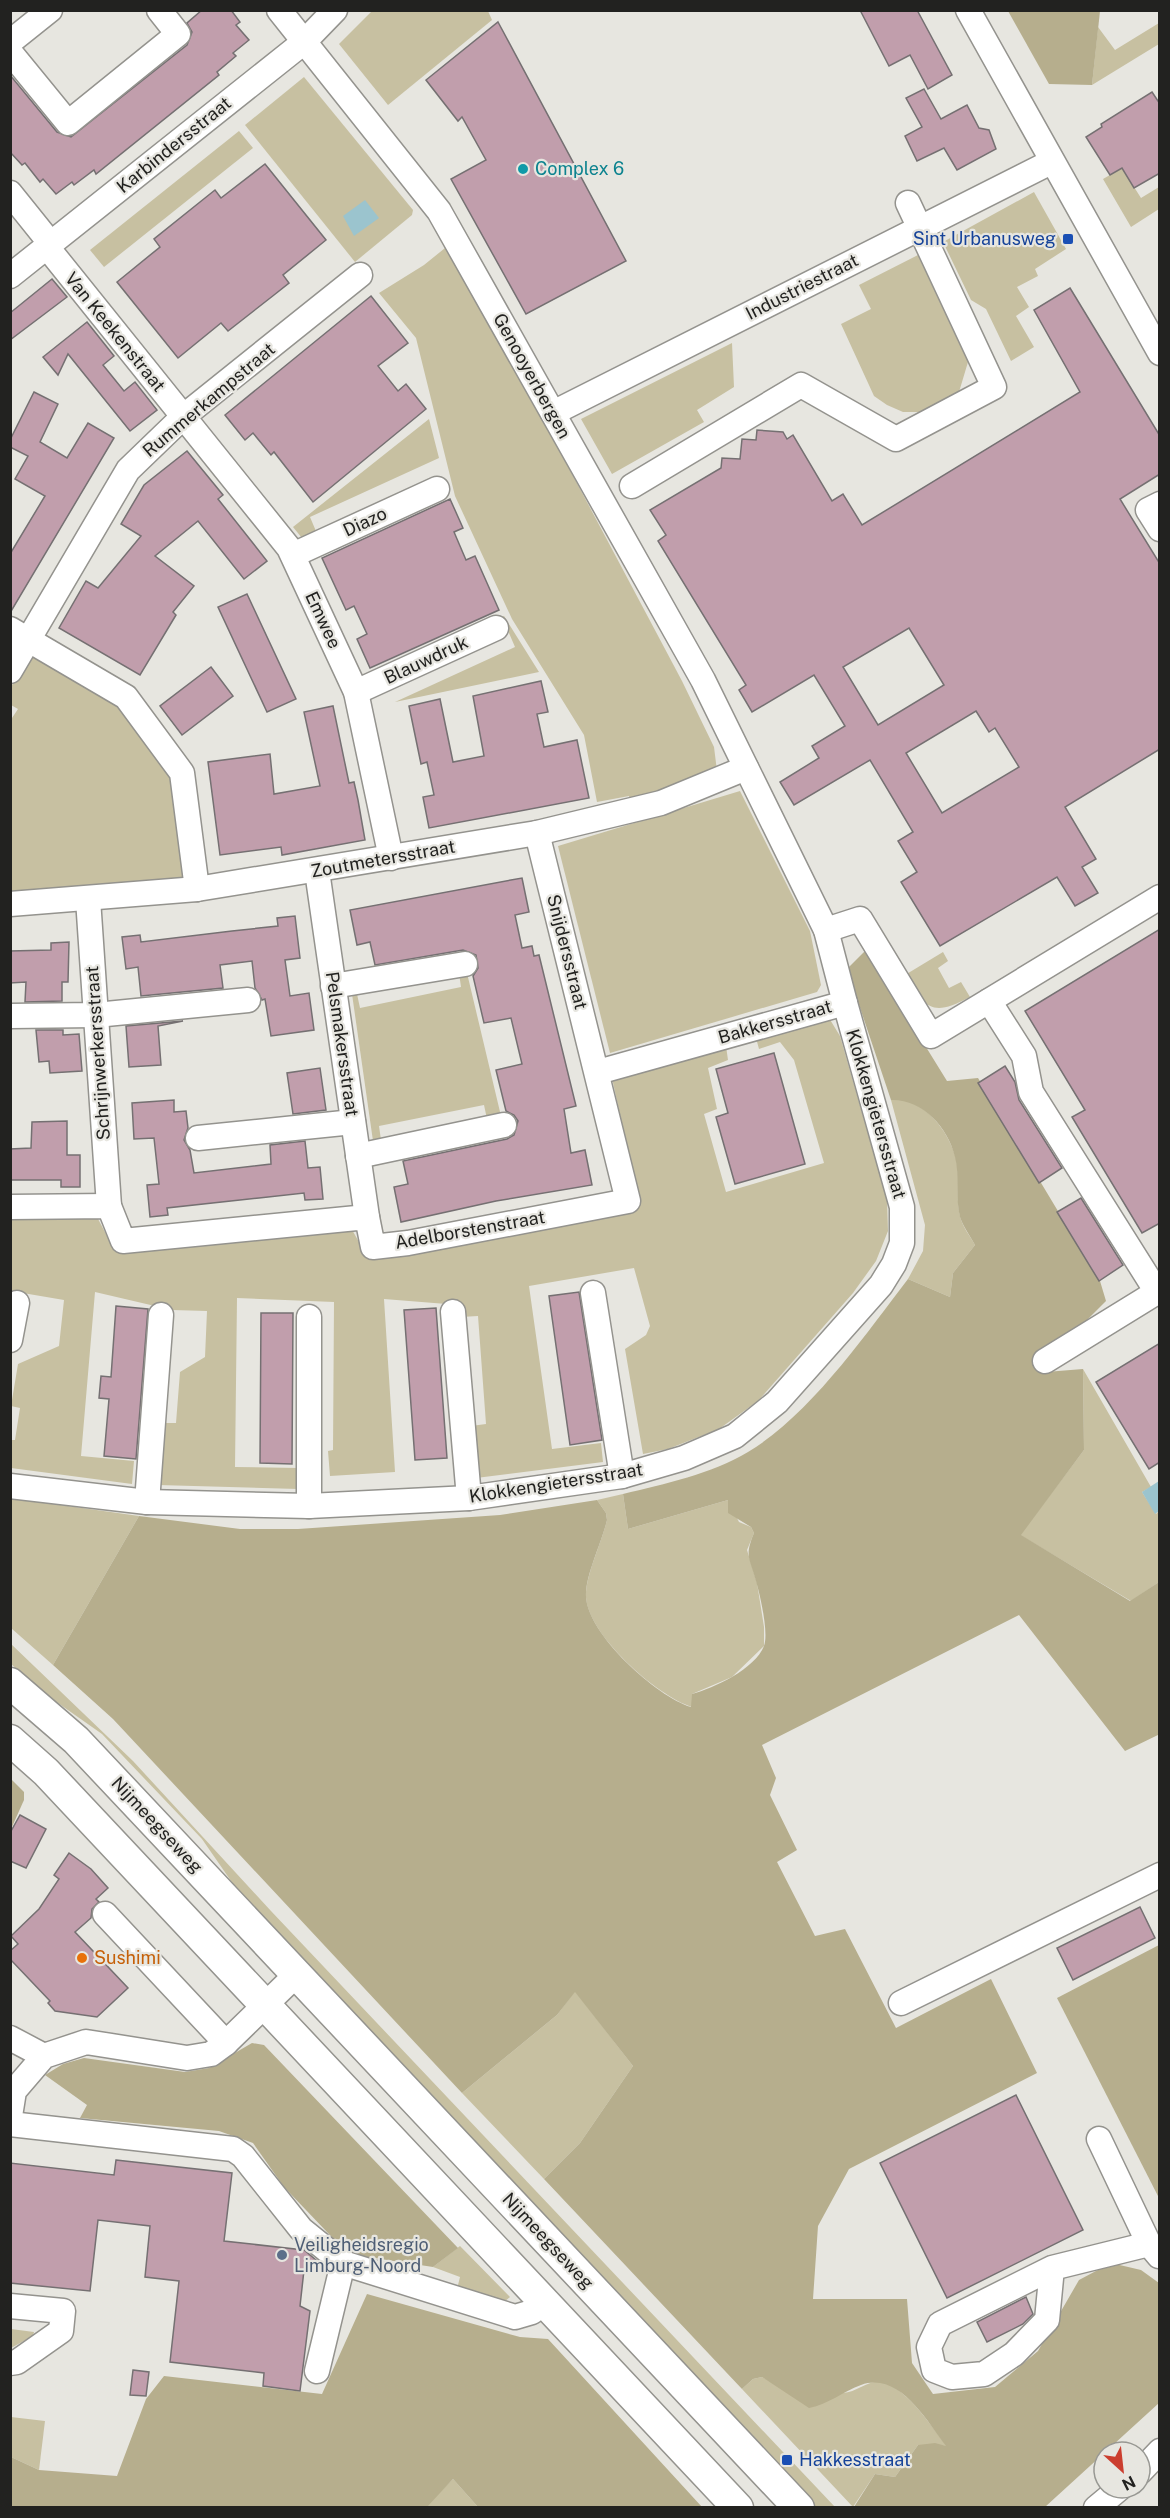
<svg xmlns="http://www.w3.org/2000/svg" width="1170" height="2518" viewBox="0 0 1170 2518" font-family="'Public Sans',sans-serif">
<rect width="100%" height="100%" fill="#e7e6e0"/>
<g fill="#c7c0a1">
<path d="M373,10L488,11L492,20L388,105L339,44Z"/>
<path d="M1159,23V44L1092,85L1098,27L1115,50Z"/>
<path d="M304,77L413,210L412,215L355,262L245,125Z"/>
<path d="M239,131L253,148L104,267L90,250Z"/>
<path d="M1122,168L1141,198L1159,187V209L1131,227L1103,179Z"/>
<path d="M1034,192L1066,249L1035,269L1038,276L1017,287L1029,307L1016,316L1034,347L1011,361L986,309L971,300L943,242Z"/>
<path d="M450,244L682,681L714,747L717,771L630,804L629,796L597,802L584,735L512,619L455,496L416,338L379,293L424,265Z"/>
<path d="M918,255L968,362L959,392L922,412H903L887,405L874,396L841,324L871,309L859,285Z"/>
<path d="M732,343L734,387L697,410L704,422L612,474L581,419Z"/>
<path d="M429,419L439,458L310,517L318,536L306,543L293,527Z"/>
<path d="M504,616L539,672L395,702L515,647L502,617Z"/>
<path d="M29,656H36L119,702L176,776L188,883L11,892L10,721L18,709L11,705V687Z"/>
<path d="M740,791L810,931L821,985L817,992L610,1053L558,846Z"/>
<path d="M943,952L948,961L938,968L949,988L961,982L970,997C931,1018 926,1008 905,975Z"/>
<path d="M459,973H467L501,1116L487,1119L484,1105L379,1126L381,1140L373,1141L352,994H357L360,1008L461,987Z"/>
<path d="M829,1018L840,1036L887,1200L888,1231L876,1261L853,1293L758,1401L719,1429L668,1449L643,1454L625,1349L646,1335L650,1326L634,1268L529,1286L552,1449L601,1443L603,1462L476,1478L471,1426L486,1424L478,1316L461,1317L459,1305L384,1299L395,1472L330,1476L328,1451L333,1450L334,1302L237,1298L235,1467L298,1468V1489L158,1485L163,1423H176L180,1372L205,1357L207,1311L172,1310L95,1292L81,1456L134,1461L132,1484L11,1468L10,1440H15L20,1408L11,1406L18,1364L59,1346L64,1300L11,1291V1219L97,1217L115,1251L350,1226L365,1253L384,1257L640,1207L612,1078L726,1046L728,1060L708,1068L717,1109L704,1114L726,1192L824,1163L794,1060L780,1042L759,1049L756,1038Z"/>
<path d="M902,1099C928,1106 947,1130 955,1155C961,1174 955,1197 960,1216C962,1226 970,1236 975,1245L953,1273L950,1297L908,1279L923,1251L925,1225L891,1100Z"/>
<path d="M1083,1369L1151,1487L1142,1492L1156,1514L1159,1511V1582L1131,1601L1020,1535L1084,1450Z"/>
<path d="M623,1494L628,1529L728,1500L739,1522L751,1527L754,1533L747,1550L757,1583L764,1627V1646L732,1677L692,1694V1707C657,1696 588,1635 586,1597C585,1576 602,1542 607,1520L606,1513L597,1500Z"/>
<path d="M11,1498L139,1516L53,1665L11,1628Z"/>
<path d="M10,1643L133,1761L271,1911L835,2507H815L249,1907L202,1839L102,1734L48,1696L11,1664Z"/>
<path d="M575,1991L633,2066L580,2143L544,2179L462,2093L557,2015Z"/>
<path d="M460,2246L510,2297L504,2302L457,2289L460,2277L433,2267Z"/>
<path d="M11,2329L34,2332L33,2336L11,2348Z"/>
<path d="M762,2377C783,2390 818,2393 843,2393C860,2392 872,2374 891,2385C915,2400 930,2425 947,2446L918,2445L895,2477L875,2474L853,2507L742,2389L753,2379Z"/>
<path d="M11,2417L45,2421L39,2470L11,2457Z"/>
<path d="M453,2479L478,2507L427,2508L426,2506Z"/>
</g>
<g fill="#b6ae8d">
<path d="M1008,11H1100L1092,85L1049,84Z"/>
<path d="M866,950L947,1081L978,1078L1100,1281L1106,1301L1084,1323L1035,1353L1046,1372L1083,1369L1084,1450L1021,1535L1130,1601L1159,1582L1160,1734L1125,1751L1019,1615L762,1745L776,1778L770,1795L797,1850L777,1862L815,1936L845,1929L896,2028L991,1979L1037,2073L849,2169L818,2226L813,2299H907L912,2363L933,2394L995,2387L1038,2351L1079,2280L1111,2263L1141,2270L1159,2283V2403L1045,2507H854L875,2474L895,2477L918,2445L935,2443L946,2446C926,2420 899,2371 861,2385C842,2392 829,2404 809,2408L762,2377L753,2379L742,2389L544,2179L580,2143L633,2066L575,1992L557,2015L462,2093L113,1719L53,1665L139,1516L240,1529H298L500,1515L597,1500L606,1513L607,1520C602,1542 585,1576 586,1596C587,1634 657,1697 691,1707L692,1694C714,1688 755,1669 764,1646C769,1633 760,1595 756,1581C750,1558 744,1557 754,1533L751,1527L728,1513V1500L628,1529L623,1494C665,1484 711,1474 748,1452C810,1415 865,1335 908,1279L950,1297L953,1273L975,1245C970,1236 963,1226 960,1217C955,1198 960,1176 955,1157C948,1127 922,1099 891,1100L847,969Z"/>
<path d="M11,1779L24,1792V1800L11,1829Z"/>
<path d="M1159,1945V2198L1057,1998Z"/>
<path d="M252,2043L264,2045L458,2248L433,2267L348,2254L284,2187L253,2143L219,2131L80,2118L87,2105L45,2075L63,2064L84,2058L185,2072L209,2068Z"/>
<path d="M367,2294L520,2337L548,2339L702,2507H478L453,2479L427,2507H11V2457L39,2470L117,2476L146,2399L164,2376L322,2394Z"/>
</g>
<g fill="#9bc4ce">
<path d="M365,200L379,218L354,236L343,216Z"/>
<path d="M1159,1481V1511L1155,1514L1142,1492Z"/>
</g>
<g fill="#c19eac" stroke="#757072" stroke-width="1.5" fill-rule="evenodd">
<path d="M202,10H231L240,22L236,25L249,40L233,53L236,56L217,72L219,75L96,174L94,170L74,185L72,182L56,194L43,179L40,182L25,163L22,165L10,152V75L57,132L71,137L187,45L192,32L187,23Z"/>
<path d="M860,10H917L952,75L928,89L910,55L889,66Z"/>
<path d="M498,22L626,261L526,314L451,179L486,160L462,117L458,121L426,80Z"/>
<path d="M924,89L941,119L967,105L979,128L989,130L996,149L957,170L944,148L917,161L905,136L922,127L906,98Z"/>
<path d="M1152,92L1160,104V173L1134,188L1122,168L1110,175L1086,137L1102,127L1101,124Z"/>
<path d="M265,164L326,240L283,275L289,283L274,295L228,331L221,323L178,358L117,282L160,247L154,239L200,202L215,190L221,198Z"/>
<path d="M52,279L67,297L10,340V313Z"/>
<path d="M1070,288L1160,436V474L1120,499L1160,564V749L1065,807L1096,859L1082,867L1098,893L1075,906L1057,877L940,946L901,882L917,872L898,841L913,832L870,760L794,805L780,782L819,758L812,746L845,726L814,675L752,712L739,690L746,685L658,541L666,535L650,510L721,468L722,458L740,459L742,439L756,440L757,430L783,432L787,439L793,435L832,501L843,494L862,525L1080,392L1034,310ZM909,628L944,685L878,725L843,667ZM976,711L989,732L995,728L1019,767L942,813L906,753Z"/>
<path d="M371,296L408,343L378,366L398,391L406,384L426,409L313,502L274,452L271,455L253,433L245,440L225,415Z"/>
<path d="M87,322L114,356L103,365L124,391L135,382L157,410L130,431L68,354L58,375L43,357Z"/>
<path d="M34,392L58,404L40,442L67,458L88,423L114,438L10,613V554L45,496L15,479L28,456L10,447V440Z"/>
<path d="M187,451L223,495L218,499L267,561L244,579L198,521L155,556L194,586L173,612L176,615L140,675L59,628L86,581L98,588L141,536L121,524L144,485Z"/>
<path d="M450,499L463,528L454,532L466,560L475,556L499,610L370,668L357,639L367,634L354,606L346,610L322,558Z"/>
<path d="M247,594L296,699L267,712L218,607Z"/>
<path d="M211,667L233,696L182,735L160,706Z"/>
<path d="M541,681L548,712L537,714L544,747L577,740L589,798L429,828L423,797L434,795L427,762L421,764L409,706L440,699L453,762L484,756L473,696Z"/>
<path d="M333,706L349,783L354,782L358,800L365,840L282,855L281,847L220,855L208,762L270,754L274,794L320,786L304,712Z"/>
<path d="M522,878L529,912L515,915L522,948L532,946L534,956L539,955L576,1106L564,1109L571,1153L585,1150L592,1185L496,1201L401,1222L394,1187L408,1184L403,1161L507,1139L514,1135L518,1121L514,1115L506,1111L496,1070L522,1064L511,1018L484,1023L473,976L478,968L476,955L463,950L375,965L370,942L357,945L350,910Z"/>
<path d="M295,916L300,958L285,960L290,996L309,993L314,1030L271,1036L265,999L262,1000L255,988L252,961L220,965L223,988L141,996L138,967L126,969L122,937L140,935L141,942L232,931L278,926L277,918Z"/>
<path d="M1160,929V1223L1142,1233L1072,1117L1085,1110L1025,1011Z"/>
<path d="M69,942L68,982H62V1001L25,1002L26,982L10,983V951L51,950V943Z"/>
<path d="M183,1021L158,1026L161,1065L129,1067L126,1026Z"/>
<path d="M36,1030H63V1035L79,1034L82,1071L50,1073L49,1061L39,1062Z"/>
<path d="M774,1053L805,1164L735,1184L716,1117L728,1113L716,1069Z"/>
<path d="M1005,1066L1015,1082L1019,1100L1062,1168L1039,1183L978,1083Z"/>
<path d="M320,1068L326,1110L293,1114L287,1073Z"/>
<path d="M174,1100V1112L186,1111L188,1128L184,1140L190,1150L194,1173L271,1164L270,1145L305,1141L308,1168L320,1167L323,1199L305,1200L304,1193L259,1198L167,1208L168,1215L150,1217L147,1185L159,1184L154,1138L134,1139L132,1103Z"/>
<path d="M67,1121V1155H80V1187H61V1180H10V1149L31,1148L32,1122Z"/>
<path d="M1081,1198L1123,1265L1099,1281L1057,1212Z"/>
<path d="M579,1292L602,1440L570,1445L549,1296Z"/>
<path d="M116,1306L148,1309L136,1459L104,1456L109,1399L99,1398L101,1376L111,1377Z"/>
<path d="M436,1308L447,1458L415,1460L404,1310Z"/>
<path d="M261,1313H293L292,1464L260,1463Z"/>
<path d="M1160,1343V1462L1149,1469L1096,1382Z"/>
<path d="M20,1815L46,1829L26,1868L10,1861V1833Z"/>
<path d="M69,1853L91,1869L108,1888L96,1899L99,1902L92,1909L91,1918L75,1932L128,1988L97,2017L55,2011L48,2003L50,2001L10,1959V1951L18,1944L11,1936L39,1909L59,1879L54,1875Z"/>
<path d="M1140,1907L1155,1938L1073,1980L1057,1948Z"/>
<path d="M1016,2095L1083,2230L947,2298L880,2163Z"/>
<path d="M116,2160L232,2173L224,2241L304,2250L316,2260L315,2272L304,2270L300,2306L310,2311L300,2391L263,2386L264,2373L170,2362L179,2281L145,2277L150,2226L98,2220L90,2291L10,2283V2163L114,2175Z"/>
<path d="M1026,2297L1033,2314L1023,2324L987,2342L977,2322Z"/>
<path d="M133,2370L149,2372L146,2396L130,2395Z"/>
</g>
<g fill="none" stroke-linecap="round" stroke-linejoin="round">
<defs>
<g id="minor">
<path d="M279,10L439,211L703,680L826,930L845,1003L598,1072"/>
<path d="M968,10L1160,353"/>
<path d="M10,42L50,10"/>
<path d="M10,52L68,123L178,34L159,10"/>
<path d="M10,193L51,244"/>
<path d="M47,247L289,548L356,692L391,858"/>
<path d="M10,276L304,42L335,10"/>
<path d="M553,413L1051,162"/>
<path d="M632,486L801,385L896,439L994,387L908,203"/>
<path d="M1160,504L1148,510L1160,529"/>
<path d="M293,555L437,489"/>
<path d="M10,629L126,697L182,773L197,889"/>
<path d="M10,671L128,470L184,416L360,275"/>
<path d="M356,692L496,628"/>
<path d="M317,871L367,1217"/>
<path d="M88,899L109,1206"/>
<path d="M10,904L197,889L537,833L661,803L746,768"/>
<path d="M826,930L860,919L931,1036L1160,897"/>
<path d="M333,986L465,964"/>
<path d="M989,1001L1024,1056L1031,1092L1157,1292L1045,1361"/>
<path d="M10,1016L96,1015L248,1000"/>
<path d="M198,1138L353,1122"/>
<path d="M358,1156L504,1125"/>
<path d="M10,1207L109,1206L123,1241L367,1217L373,1247L408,1243L628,1201L537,833"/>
<path d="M593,1293L622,1476"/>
<path d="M453,1312L469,1498"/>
<path d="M309,1317V1506"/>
<path d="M10,1340L17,1303"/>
<path d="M10,1486L147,1502L309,1506L469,1498L622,1476L684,1458L735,1436L777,1402L881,1285L894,1264L902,1243V1207L845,1003"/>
<path d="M147,1502L161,1315"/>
<path d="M105,1914L226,2043"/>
<path d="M901,2003L1160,1875"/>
<path d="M10,2038L44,2056"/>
<path d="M10,2116L14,2091L44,2056L86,2042L187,2058L211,2054L226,2043L297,1974"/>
<path d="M10,2124L233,2149L243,2156L301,2229L343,2263L515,2317L532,2312L544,2302"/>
<path d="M1099,2139L1149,2244L1159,2256"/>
<path d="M1052,2268L1047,2320L1014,2354L984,2374L952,2377L934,2370L929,2347L940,2324L1052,2268L1149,2244"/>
<path d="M10,2306L63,2311L61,2331L17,2362L10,2363"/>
<path d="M317,2371L343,2263"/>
<path d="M1140,2472L1160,2451"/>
<path d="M1096,2508L1120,2488"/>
</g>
<g id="major">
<path d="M10,1683L76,1740L799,2508"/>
<path d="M10,1740L46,1772L738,2508"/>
</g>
</defs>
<use href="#minor" stroke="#94938e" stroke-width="27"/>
<use href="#major" stroke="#94938e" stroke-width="33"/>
<use href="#minor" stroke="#fff" stroke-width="24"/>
<use href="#major" stroke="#fff" stroke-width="30"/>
</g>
<circle fill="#0f9aa8" stroke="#e7e6e0" stroke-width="2" cx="523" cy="169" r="6"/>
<g fill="#1a4fb4" stroke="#e7e6e0" stroke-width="2">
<rect x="1062" y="233" width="12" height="12" rx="3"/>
<rect x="781" y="2454" width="12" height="12" rx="3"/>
</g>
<circle fill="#e8710a" stroke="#e7e6e0" stroke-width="2" cx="82" cy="1958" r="6"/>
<circle fill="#5c6f8a" stroke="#e7e6e0" stroke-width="2" cx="282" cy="2255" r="6"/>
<g text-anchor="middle" stroke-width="4.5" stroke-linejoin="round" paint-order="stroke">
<g font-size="18" fill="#222220" stroke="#e7e6e0">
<text transform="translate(174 145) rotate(-39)" y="6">Karbindersstraat</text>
<text transform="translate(802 287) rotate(-27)" y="6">Industriestraat</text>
<text transform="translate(115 332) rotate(51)" y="6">Van Keekenstraat</text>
<text transform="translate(532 376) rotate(61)" y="6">Genooyerbergen</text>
<text transform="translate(209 400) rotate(-40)" y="6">Rummerkampstraat</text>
<text transform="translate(365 522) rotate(-25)" y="6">Diazo</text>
<text transform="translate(323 620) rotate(65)" y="6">Emwee</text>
<text transform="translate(426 660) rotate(-25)" y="6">Blauwdruk</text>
<text transform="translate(383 859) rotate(-10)" y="6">Zoutmetersstraat</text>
<text transform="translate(567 952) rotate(76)" y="6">Snijdersstraat</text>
<text transform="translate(775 1022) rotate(-16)" y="6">Bakkersstraat</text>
<text transform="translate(342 1044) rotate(82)" y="6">Pelsmakersstraat</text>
<text transform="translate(98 1053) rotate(-94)" y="6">Schrijnwerkersstraat</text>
<text transform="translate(876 1114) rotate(74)" y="6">Klokkengietersstraat</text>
<text transform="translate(470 1230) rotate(-10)" y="6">Adelborstenstraat</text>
<text transform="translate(556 1483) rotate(-9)" y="6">Klokkengietersstraat</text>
<text transform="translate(157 1825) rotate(47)" y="6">Nijmeegseweg</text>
<text transform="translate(548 2241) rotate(47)" y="6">Nijmeegseweg</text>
</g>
<g font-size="18" fill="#0d838f" stroke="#e7e6e0" text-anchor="start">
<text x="535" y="175">Complex 6</text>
</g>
<g font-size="18" fill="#164399" stroke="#e7e6e0" text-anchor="end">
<text x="1056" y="245">Sint Urbanusweg</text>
<text x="799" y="2466" text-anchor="start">Hakkesstraat</text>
</g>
<g font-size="18" fill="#c56008" stroke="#e7e6e0" text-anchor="start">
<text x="94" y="1964">Sushimi</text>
</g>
<g font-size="18" fill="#4e5e75" stroke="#e7e6e0" text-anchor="start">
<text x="294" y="2251">Veiligheidsregio<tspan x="294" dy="21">Limburg-Noord</tspan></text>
</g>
</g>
<rect width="1170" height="2518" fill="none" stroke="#222220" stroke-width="24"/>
<g transform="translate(1122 2470) rotate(153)"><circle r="28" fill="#e7e6e0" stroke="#989893" stroke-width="1.5"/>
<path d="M0-4.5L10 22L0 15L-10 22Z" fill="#cb3e2f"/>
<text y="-9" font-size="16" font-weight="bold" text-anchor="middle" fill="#222220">N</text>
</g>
</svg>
